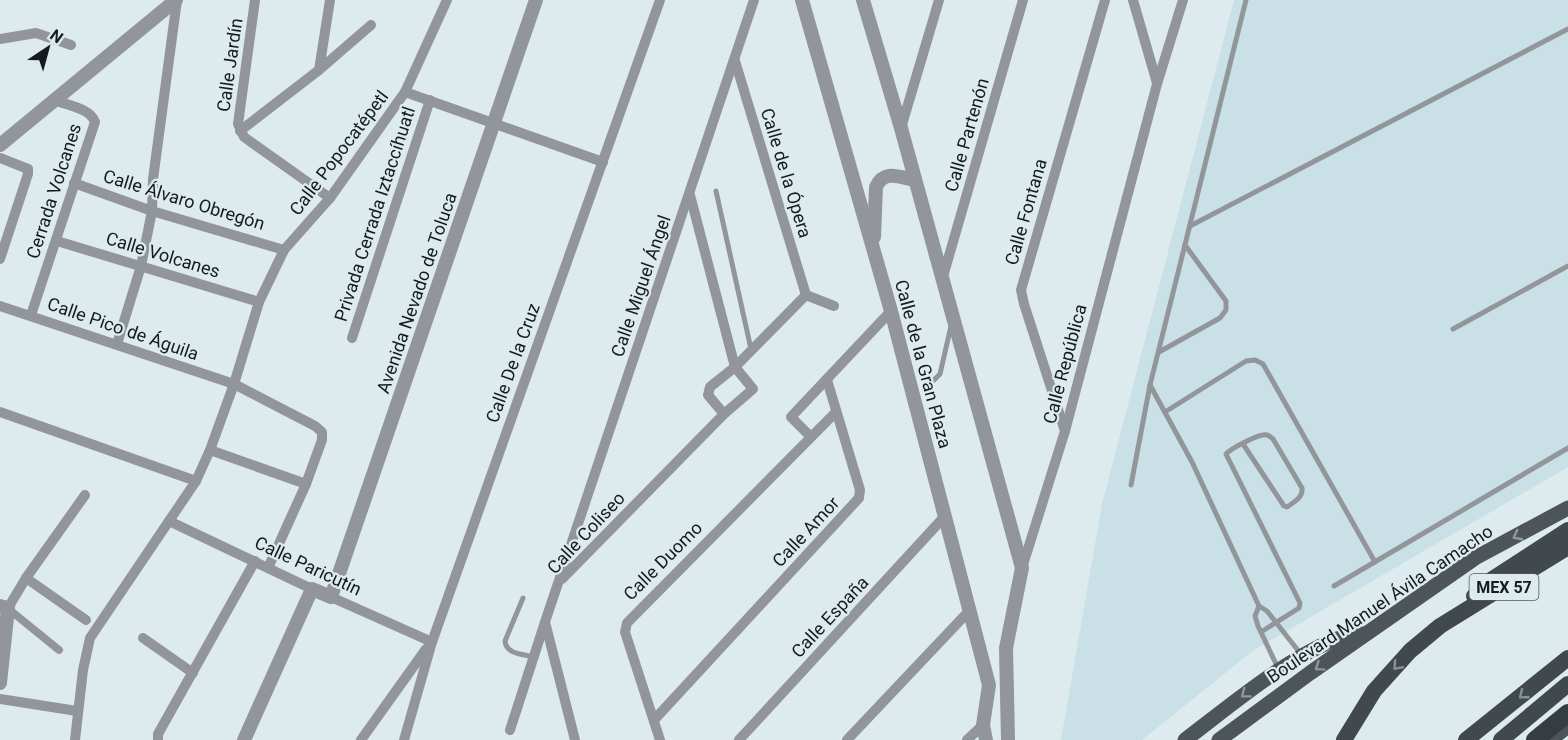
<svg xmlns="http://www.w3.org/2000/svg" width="1568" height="740" viewBox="0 0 1568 740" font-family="Roboto,sans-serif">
<rect width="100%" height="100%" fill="#ddebef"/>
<path fill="#c9e0e6" d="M1234,0H1568V467L1254,650L1142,740H1061L1102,504Z"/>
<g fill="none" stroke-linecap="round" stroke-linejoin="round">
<g stroke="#92969a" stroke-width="5">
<path d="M716,191L751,349"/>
<path d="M1190,226L1568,29"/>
<path d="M1453,329L1568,266"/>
<path d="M1159,352L1220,318L1226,310V301L1185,245"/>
<path d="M928,381L934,380L940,374L951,326"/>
<path d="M1150,385L1192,462L1259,606L1267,611L1300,653"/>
<path d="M1165,412L1246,361L1255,360L1263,364L1375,562"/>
<path d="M1243,444L1284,506L1287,507C1294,502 1303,498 1302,488L1273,439C1269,436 1268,434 1263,435C1255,436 1230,449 1226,454L1300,603L1299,608L1261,632"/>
<path d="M1131,485L1150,385L1246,0"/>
<path d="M1334,586L1568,448"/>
<path d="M523,598L505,641C506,654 522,654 534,657"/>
<path d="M1259,606L1255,616L1258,626L1278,668"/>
</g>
<path stroke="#92969a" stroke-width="8" d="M6,607L59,650"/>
<g stroke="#92969a" stroke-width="10">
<path d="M255,0L238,124L244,137L330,198"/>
<path d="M1133,0L1157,83"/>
<path d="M0,39L36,33L71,45"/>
<path d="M735,61L806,295"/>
<path d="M319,70L371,25"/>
<path d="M405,92L603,162"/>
<path d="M901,128L939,0"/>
<path d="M240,131L319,70L330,0"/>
<path d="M0,158L28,169V174L0,259"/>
<path d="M74,183L152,211L284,250"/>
<path d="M57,241L259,302"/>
<path d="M942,280L1023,0"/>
<path d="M0,306L234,384L315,426L322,432V440L306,484L268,568"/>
<path d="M31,315L95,122C90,108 67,105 54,100"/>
<path d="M352,338L430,100"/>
<path d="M117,344L141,266L152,211L153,179L177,0"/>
<path d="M0,412L196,481"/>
<path d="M724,414L708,395L710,387L735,367L806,295L834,306"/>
<path d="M1065,431L1024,304L1021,290L1105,0"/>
<path d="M810,436L791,417L891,311"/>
<path d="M210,450L306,484"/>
<path d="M169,521L312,589"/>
<path d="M1022,568L1065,431L1157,84L1183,0"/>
<path d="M26,578L86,620"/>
<path d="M562,579L724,414L753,389L735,367L690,195"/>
<path d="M331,597L432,642"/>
<path d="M8,608L26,578L85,495"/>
<path d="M143,638L193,673"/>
<path d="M0,699L77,711"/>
<path d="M654,720L859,498L860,490L827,380"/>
<path d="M510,730L545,622"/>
<path d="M75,740L83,670L90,638L196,481L210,450L234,384L259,302L284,250L330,198L405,92L447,0"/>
<path d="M158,740V734L255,561"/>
<path d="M361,740L426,649"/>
<path d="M404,740L432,642L660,0"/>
<path d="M575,740L545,622L754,0"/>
<path d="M660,740L625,632L627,623L836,412"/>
<path d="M739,740L945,516"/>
<path d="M847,740L969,611"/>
<path d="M967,740L983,725"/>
</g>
<g stroke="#92969a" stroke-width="14">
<path d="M802,0L891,311L989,685L983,725L986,740"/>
<path d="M863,0L901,128L1022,568L1006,648L1008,740"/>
<path d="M0,145L176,0"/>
<path d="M874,237L876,187C884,169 899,177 915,180"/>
<path d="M0,606L8,608L0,683"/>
<path d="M244,740L312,589L331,597L536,0"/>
</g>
<g stroke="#4d545a" stroke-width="15">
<path d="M1185,740C1230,706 1279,664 1331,641C1340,637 1352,636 1362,634"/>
<path d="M1219,740L1310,673L1475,558L1568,508"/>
<path d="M1550,740L1568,726"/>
</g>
<g stroke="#41484e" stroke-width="16">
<path d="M1474,596L1491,580L1568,530"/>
<path d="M1344,740L1374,691L1410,651L1440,626L1568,547"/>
<path d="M1466,740L1568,658"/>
<path d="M1501,740L1568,684"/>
</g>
<path stroke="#353d43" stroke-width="18" d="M1535,740L1568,713"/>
</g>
<defs><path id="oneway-chevron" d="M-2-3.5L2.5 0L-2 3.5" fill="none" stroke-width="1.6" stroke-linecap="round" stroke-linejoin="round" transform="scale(1.5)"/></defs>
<g stroke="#8e989d">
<use href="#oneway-chevron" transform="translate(1517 536) rotate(152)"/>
<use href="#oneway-chevron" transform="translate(1319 667) rotate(146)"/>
<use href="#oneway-chevron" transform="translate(1245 694) rotate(143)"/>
</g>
<g stroke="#879196">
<use href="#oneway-chevron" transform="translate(1397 666) rotate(132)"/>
<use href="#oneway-chevron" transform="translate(1523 695) rotate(141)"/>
</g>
<g text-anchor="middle" stroke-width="4.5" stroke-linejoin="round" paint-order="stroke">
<rect fill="#ddebef" stroke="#52595c" stroke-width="1.5" x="1469.5" y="574" width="69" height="26" rx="4.5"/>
<g font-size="16" font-weight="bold" fill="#161b1d">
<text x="1504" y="593">MEX 57</text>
</g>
<g font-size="18" fill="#161b1d" stroke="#ddebef">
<text transform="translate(230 65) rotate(-82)" y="6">Calle Jardín</text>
<text transform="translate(967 135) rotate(-74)" y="6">Calle Partenón</text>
<text transform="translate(339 153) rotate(-53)" y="6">Calle Popocatépetl</text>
<text transform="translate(786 173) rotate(73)" y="6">Calle de la Ópera</text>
<text transform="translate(54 191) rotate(-72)" y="6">Cerrada Volcanes</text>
<text transform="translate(184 200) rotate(17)" y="6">Calle Álvaro Obregón</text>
<text transform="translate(1026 212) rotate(-74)" y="6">Calle Fontana</text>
<text transform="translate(375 214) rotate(-72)" y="6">Privada Cerrada Iztaccíhuatl</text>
<text transform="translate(163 255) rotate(17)" y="6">Calle Volcanes</text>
<text transform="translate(641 286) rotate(-71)" y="6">Calle Miguel Ángel</text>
<text transform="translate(417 293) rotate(-71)" y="6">Avenida Nevado de Toluca</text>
<text transform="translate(123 329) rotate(19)" y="6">Calle Pico de Águila</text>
<text transform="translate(513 363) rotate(-70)" y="6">Calle De la Cruz</text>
<text transform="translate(923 364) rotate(75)" y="6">Calle de la Gran Plaza</text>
<text transform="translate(1065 364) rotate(-75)" y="6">Calle República</text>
<text transform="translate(806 532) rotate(-47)" y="6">Calle Amor</text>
<text transform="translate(586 533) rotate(-47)" y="6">Calle Coliseo</text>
<text transform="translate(663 561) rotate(-45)" y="6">Calle Duomo</text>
<text transform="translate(308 566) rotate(25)" y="6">Calle Paricutín</text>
<text transform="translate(1380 604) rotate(-34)" y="6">Boulevard Manuel Ávila Camacho</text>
<text transform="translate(830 617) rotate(-47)" y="6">Calle España</text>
</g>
</g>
<g transform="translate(48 48) rotate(36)" stroke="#ddebef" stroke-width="4.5" paint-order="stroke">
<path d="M0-4.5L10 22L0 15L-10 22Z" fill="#161b1d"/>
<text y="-9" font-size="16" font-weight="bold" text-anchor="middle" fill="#161b1d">N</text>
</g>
</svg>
